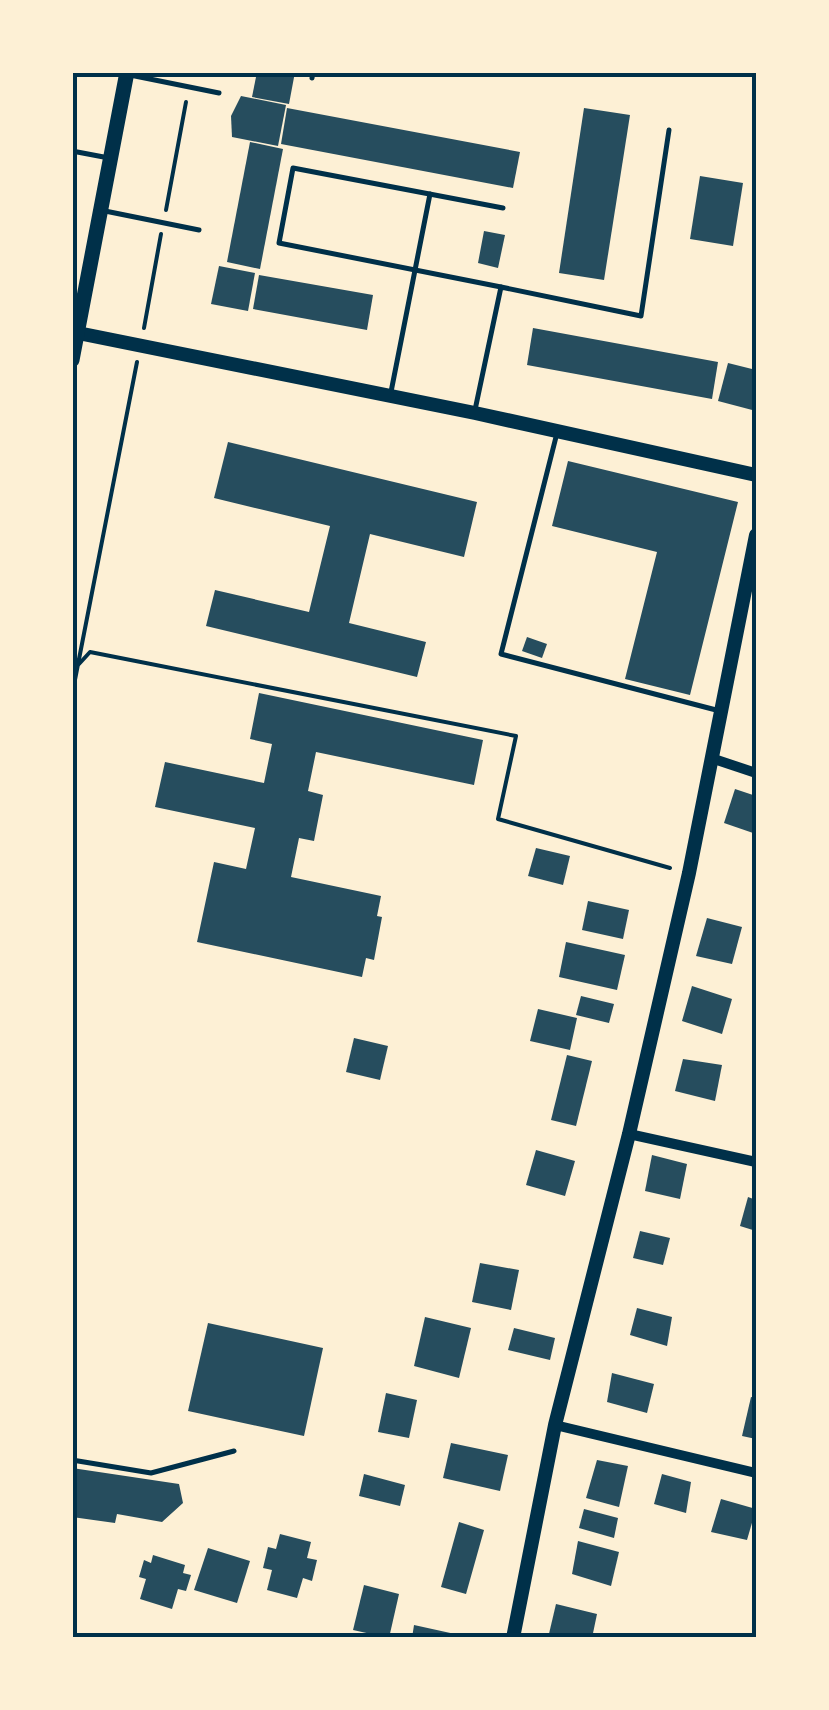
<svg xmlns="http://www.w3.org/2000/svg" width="829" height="1710" viewBox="0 0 829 1710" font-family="Ubuntu,sans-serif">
<rect width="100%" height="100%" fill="#fdf0d5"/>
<g fill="#264d5e">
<path d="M257,72H295L289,104L252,97Z"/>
<path d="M241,96L286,105L278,146L232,137L231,116Z"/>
<path d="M287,108L520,152L513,188L281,144Z"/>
<path d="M584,108L630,115L604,280L559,273Z"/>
<path d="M250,142L283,149L260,269L227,262Z"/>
<path d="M700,176L743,183L733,246L690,239Z"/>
<path d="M484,231L505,235L498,268L478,263Z"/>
<path d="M219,266L255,273L248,311L211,304Z"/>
<path d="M259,275L373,295L367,330L253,309Z"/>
<path d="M533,328L718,362L712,399L527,365Z"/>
<path d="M728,363L756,370V411L718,401Z"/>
<path d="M228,442L477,502L464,557L370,534L349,623L426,642L417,677L206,626L215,590L309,612L330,526L214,498Z"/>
<path d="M568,461L738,502L690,695L625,679L657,552L552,526Z"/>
<path d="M527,637L547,644L542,658L522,651Z"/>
<path d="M259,693L483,740L474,785L316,752L308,791L323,795L314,841L299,838L291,877L381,896L377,916L382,917L374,960L366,958L362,977L197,942L214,862L246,869L255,828L155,807L165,762L264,783L272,744L250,739Z"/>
<path d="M735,789L756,796V834L724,823Z"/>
<path d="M536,848L570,856L563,885L528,876Z"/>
<path d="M588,901L629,910L623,939L582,930Z"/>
<path d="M707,918L742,927L732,964L696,956Z"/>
<path d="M566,942L625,955L617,990L559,977Z"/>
<path d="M692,986L732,999L722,1034L682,1021Z"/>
<path d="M581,996L614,1004L609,1023L576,1015Z"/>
<path d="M538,1009L577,1018L570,1050L530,1041Z"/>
<path d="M354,1038L388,1046L380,1080L346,1072Z"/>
<path d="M567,1055L592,1061L576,1126L551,1120Z"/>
<path d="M683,1059L722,1065L715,1101L675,1091Z"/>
<path d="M536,1150L575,1161L565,1196L526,1185Z"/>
<path d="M652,1155L687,1164L680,1199L645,1191Z"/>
<path d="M748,1197L756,1200V1231L740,1226Z"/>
<path d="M640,1231L670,1238L663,1265L633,1258Z"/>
<path d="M480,1263L519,1270L511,1310L472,1302Z"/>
<path d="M637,1308L672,1317L667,1346L630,1335Z"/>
<path d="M425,1317L471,1328L459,1378L414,1366Z"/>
<path d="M208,1323L323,1348L304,1436L188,1411Z"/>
<path d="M514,1328L555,1338L550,1360L508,1350Z"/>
<path d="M612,1373L654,1384L647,1413L607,1402Z"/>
<path d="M386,1393L417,1400L409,1438L378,1432Z"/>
<path d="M751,1397L756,1398V1439L742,1436Z"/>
<path d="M451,1443L508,1455L500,1491L443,1478Z"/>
<path d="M597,1460L628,1466L619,1507L586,1498Z"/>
<path d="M72,1468L179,1484L183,1503L162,1522L117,1514L115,1523L72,1517Z"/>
<path d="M364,1474L405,1485L400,1506L359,1496Z"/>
<path d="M662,1474L691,1482L686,1513L654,1504Z"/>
<path d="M721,1499L756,1509L747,1540L711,1532Z"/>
<path d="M584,1509L618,1518L614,1538L579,1528Z"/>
<path d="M459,1522L484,1530L466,1594L441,1587Z"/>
<path d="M280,1534L311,1542L307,1558L317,1560L312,1581L303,1578L297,1598L267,1590L272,1570L263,1568L268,1547L276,1549Z"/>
<path d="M578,1541L619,1552L611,1586L572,1574Z"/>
<path d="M208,1548L250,1561L237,1603L194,1590Z"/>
<path d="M153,1555L185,1565L183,1573L191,1575L186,1591L178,1589L172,1609L140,1599L146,1579L139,1577L144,1560L151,1563Z"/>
<path d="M364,1585L399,1594L389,1638L353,1630Z"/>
<path d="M556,1604L597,1614L592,1638H548Z"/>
<path d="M414,1625L464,1636V1638H412Z"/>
</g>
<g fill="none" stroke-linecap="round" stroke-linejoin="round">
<g stroke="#003049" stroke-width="4">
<path d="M166,210L186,102"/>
<path d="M144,328L161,234"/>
<path d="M72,662L79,664L90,652L516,736L498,819L670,868"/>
<path d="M72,695L137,362"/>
</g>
<g stroke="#003049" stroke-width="5">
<path d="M130,75L219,93"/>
<path d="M312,78L313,72"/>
<path d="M72,151L109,158"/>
<path d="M105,211L199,230"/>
<path d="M501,287L279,243L293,168L503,208"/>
<path d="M391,392L430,194"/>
<path d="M475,410L501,287L641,316L669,130"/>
<path d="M557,433L501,654L720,711"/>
<path d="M72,1460L151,1473L234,1451"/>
</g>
<g stroke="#003049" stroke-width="10">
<path d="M714,759L756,773"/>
<path d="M629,1134L756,1162"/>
<path d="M555,1425L756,1473"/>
</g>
<g stroke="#003049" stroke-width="14">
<path d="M78,333L475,413L756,475"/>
<path d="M513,1638L555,1425L629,1134L689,873L756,535"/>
</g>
<path stroke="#003049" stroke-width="15" d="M72,360L127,72"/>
</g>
<rect width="829" height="1710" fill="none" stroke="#fdf0d5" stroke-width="150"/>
<rect x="75" y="75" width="679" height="1560" fill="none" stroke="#003049" stroke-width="4"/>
</svg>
